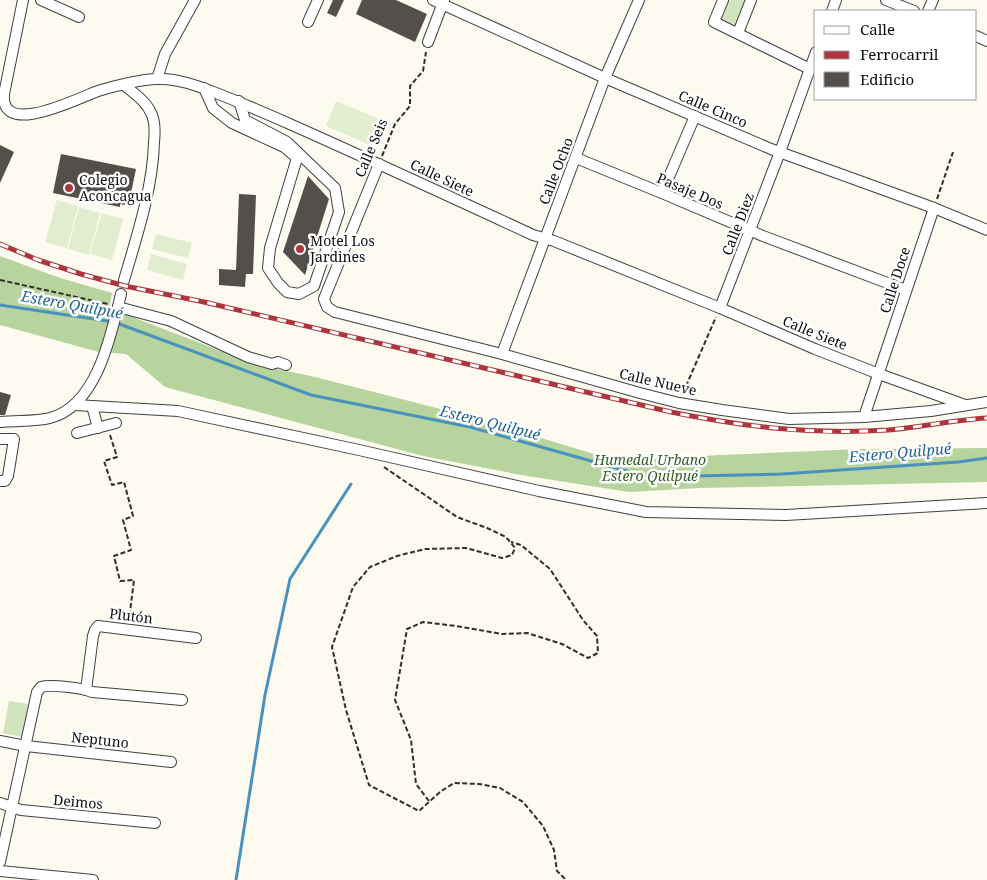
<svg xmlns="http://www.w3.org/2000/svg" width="987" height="880" viewBox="0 0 987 880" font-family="'Noto Serif',serif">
<rect width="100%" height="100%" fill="#fdfaf0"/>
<g fill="#d2e4bd">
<path d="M726,0H750L737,30L717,22Z"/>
<path d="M9,701L28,704L21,737L3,733Z"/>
</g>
<path fill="#b7d39e" d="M0,256L57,277L112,293L109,308L257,365L311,376L468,416L617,461L721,455L861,449L987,448V482L700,488L629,492L521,475L423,456L165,387L126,354L99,352L0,325Z"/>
<g fill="#e2ecce">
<path d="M336,101L379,119L368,144L326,126Z"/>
<path d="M57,200L78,206L67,248L45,242Z"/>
<path d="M79,207L100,213L89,255L68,249Z"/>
<path d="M102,213L123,219L112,260L90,254Z"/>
<path d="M156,234L192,243L188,258L152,249Z"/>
<path d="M151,254L187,264L183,280L147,270Z"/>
</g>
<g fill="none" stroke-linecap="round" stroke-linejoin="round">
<g stroke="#4a92bd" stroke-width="3">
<path d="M0,305L114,322L311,395L470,427L648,477L782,474L958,462L987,458"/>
<path d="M236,880L265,695L290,579L351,484"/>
</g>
</g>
<g fill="#554f4b">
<path d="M333,0H344L336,17L327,13Z"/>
<path d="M362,0H396L427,14L415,42L356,14Z"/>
<path d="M0,145L14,152L0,183Z"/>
<path d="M61,154L136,169L130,198L127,197L125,205L120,204V207L53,193Z"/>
<path d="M308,176L329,199L305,275L283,252Z"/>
<path d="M239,194L256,195L253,274H246L245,287L219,285V269L236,270Z"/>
<path d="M0,392L11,395L5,415H0Z"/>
</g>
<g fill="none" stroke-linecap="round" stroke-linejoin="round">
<defs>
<g id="minor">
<path d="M23,0L4,94C0,139 80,97 98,91C114,86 142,79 158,79C177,78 198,86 216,93C242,103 267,114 292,125C373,161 453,198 533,235L554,241L720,308L815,349L879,374L965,405"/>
<path d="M41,0L79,17"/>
<path d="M433,0L605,78L771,149L934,208L987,230"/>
<path d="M723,0L714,22L810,69"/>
<path d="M886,0L914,11"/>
<path d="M832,11L836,0"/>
<path d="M928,11L933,0"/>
<path d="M308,22L318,0"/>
<path d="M738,33L751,0"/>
<path d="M976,36L987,41"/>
<path d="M428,42L444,0"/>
<path d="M157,79L165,54L195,0"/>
<path d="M124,85C135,94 147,102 152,115C155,123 155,133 154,142C153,187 137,236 124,280"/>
<path d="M204,88L213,108L232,123L284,147L297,158L270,248L268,268L278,283L287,292L299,294L314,286L339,212L335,188L287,142L245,120L239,101"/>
<path d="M576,158L662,193L763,236L906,290"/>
<path d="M379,164L326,294L324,299L327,307L335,312L502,354L640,393L679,403L722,410L789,419L864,417L931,411L987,402"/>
<path d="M662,193L695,116"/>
<path d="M118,307L171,321L248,357L272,364L278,362L286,365"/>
<path d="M720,308L780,152L816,52"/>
<path d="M502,354L605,78L639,0"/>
<path d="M75,405L178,411L359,450L539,491L646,512L786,515L987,503"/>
<path d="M92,406L98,428"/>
<path d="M864,417L934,208"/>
<path d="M0,422C16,420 34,422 50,418C97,406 111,335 121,294"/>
<path d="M77,433L116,423"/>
<path d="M0,439H14L8,476L5,481H0"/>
<path d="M86,690L93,636L95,630L98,626L196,638"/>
<path d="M0,741L26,746L171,762"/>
<path d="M0,803L21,810L155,823"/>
<path d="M0,862L37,692L41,687C51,684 82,688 92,692L182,700"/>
<path d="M0,871L93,880"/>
</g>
</defs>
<use href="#minor" stroke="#404040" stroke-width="12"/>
<g stroke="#2f2f2f" stroke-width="2" stroke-dasharray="5 2.5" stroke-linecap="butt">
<path d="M382,156L395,124L410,106V86L423,71L426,52"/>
<path d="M937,199L953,152"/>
<path d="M0,280L108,304"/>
<path d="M683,393L716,317"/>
<path d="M110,435L117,457L104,461L112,485L124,482L133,516L123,520L131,550L114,556L120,581L134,580L129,620"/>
<path d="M384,467L457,517L487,528L506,537L515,548L512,555L502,558L466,548L425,549L397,556L370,567L353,587L332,647L346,710L369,785L419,811L440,792L454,783L479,784L500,788L523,802L543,826L554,850L557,871L566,880"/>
<path d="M429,801L416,784L411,740L395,700L407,629L423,622L456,626L502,634L527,633L562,644L588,658L598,653L597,636L583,620L550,569L521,545L511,542"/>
</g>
<use href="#minor" stroke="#fff" stroke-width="10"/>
<defs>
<path id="rail" d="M0,244L38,260L81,274L125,286L204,302L671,412C744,427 813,435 888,430C921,427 954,420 987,418"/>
</defs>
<use href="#rail" stroke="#ad363e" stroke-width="5"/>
<use href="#rail" stroke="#fff" stroke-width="3" stroke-dasharray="9" stroke-linecap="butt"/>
</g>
<g fill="#ad363e" stroke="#fff" stroke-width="2">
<circle cx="69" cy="188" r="5"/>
<circle cx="300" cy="249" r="5"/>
</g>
<g text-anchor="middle" stroke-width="5" stroke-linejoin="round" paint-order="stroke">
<g font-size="14" fill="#0d0d0d" stroke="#fff">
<text transform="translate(713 109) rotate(23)" y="5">Calle Cinco</text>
<text transform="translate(371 148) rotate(-67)" y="5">Calle Seis</text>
<text transform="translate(556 171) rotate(-69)" y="5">Calle Ocho</text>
<text transform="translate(442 178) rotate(25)" y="5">Calle Siete</text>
<text transform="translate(690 191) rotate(23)" y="5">Pasaje Dos</text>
<text transform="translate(738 224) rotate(-69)" y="5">Calle Diez</text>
<text transform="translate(895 280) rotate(-72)" y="5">Calle Doce</text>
<text transform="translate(815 333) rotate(22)" y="5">Calle Siete</text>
<text transform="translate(658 382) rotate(13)" y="5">Calle Nueve</text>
<text transform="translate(131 616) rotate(7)" y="5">Plutón</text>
<text transform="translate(100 740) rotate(6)" y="5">Neptuno</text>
<text transform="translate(78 802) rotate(5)" y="5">Deimos</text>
</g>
<g font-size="14" fill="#0d0d0d" stroke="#fff" text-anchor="start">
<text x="79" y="185">Colegio<tspan x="79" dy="16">Aconcagua</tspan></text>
<text x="310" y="246">Motel Los<tspan x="310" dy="16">Jardines</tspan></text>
</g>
<g font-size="14" font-style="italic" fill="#325e25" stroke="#fff">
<text x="650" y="465">Humedal Urbano<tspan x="650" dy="16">Estero Quilpué</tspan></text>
</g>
<g font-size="15" font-style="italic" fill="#256491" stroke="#fff">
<text transform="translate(72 305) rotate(10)" y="5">Estero Quilpué</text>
<text transform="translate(490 423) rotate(14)" y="5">Estero Quilpué</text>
<text transform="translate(900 453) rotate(-5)" y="5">Estero Quilpué</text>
</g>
</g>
<rect x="814" y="10" width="162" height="90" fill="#ffffff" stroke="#9e9e9e"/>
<rect x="824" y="26" width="25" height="8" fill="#ffffff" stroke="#9e9e9e"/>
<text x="860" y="35" font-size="15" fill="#0d0d0d">Calle</text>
<rect x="824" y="51" width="25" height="8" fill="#ad363e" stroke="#9e9e9e"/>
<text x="860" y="60" font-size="15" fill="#0d0d0d">Ferrocarril</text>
<rect x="824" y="72" width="25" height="15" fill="#554f4b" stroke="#9e9e9e"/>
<text x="860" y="85" font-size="15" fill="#0d0d0d">Edificio</text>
</svg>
